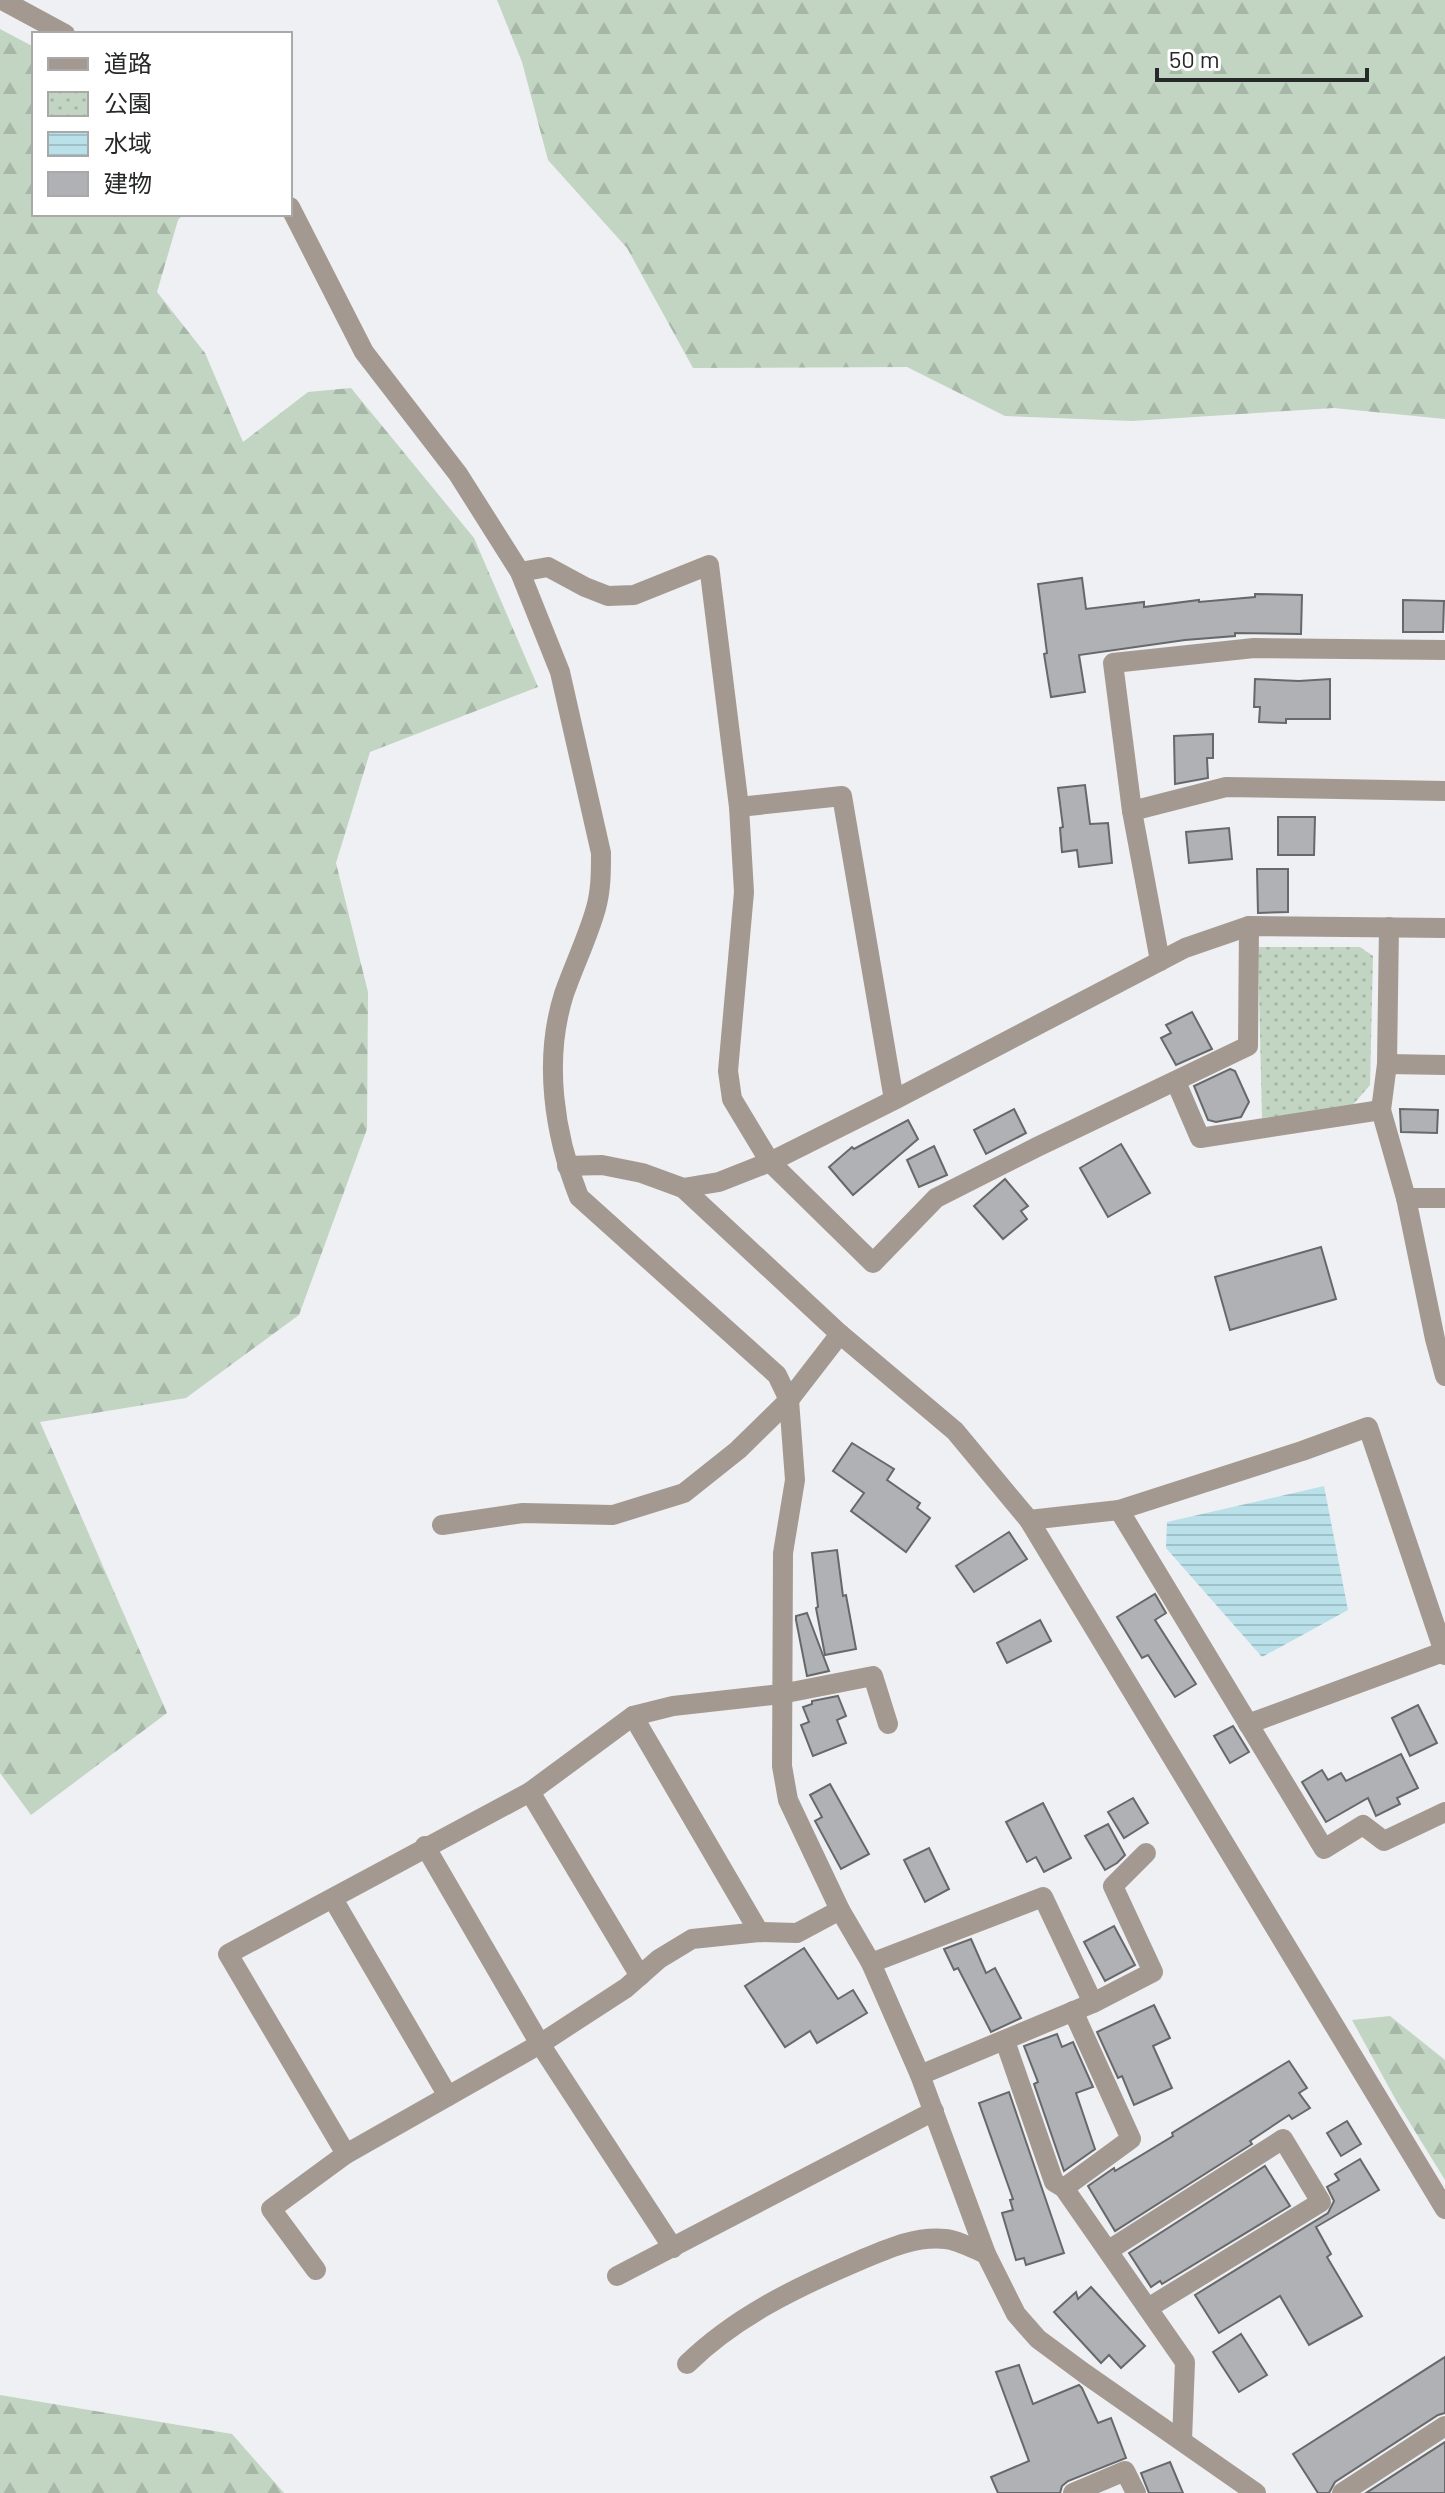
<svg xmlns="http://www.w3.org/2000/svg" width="1445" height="2493" viewBox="0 0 1445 2493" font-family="Barlow,'Noto Sans JP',sans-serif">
<defs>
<pattern id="forest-firs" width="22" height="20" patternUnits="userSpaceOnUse" patternTransform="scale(2)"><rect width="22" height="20" fill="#c1d5c2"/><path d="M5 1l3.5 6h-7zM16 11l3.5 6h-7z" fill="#a6b7a7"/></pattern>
<pattern id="park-dots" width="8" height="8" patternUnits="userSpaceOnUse" patternTransform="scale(2)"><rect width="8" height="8" fill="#c1d5c2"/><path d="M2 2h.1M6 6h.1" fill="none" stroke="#a6b7a7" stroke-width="1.8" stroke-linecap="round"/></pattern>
<pattern id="water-rules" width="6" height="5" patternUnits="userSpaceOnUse" patternTransform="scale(2)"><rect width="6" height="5" fill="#bae0e9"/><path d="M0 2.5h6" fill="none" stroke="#a0c0c8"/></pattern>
</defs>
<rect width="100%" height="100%" fill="#eef0f3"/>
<g fill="url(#forest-firs)">
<path d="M497,0H1445V419L1334,408L1132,421L1005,416L907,367L693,368L627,248L548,160L522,62Z"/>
<path d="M0,29L34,47V214H183L178,220L157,292L205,353L243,442L308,392L351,388L474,538L538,687L370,752L336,863L368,992L367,1129L299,1315L186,1398L40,1422L167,1713L31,1815L0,1773Z"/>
<path d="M1390,2016L1445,2060V2180L1397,2102L1352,2020Z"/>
<path d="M0,2395L232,2434L284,2493H0Z"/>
</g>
<path fill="url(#park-dots)" d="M1258,947H1360L1373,956L1370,1085L1351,1107L1262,1118Z"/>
<path fill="url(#water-rules)" d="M1324,1486L1348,1610L1262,1657L1166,1548L1167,1522Z"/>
<g fill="#afb1b4" stroke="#66686a" stroke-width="2">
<path d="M1082,578L1086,609L1144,602V607L1199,600V602L1255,597V594L1302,595L1301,634L1235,633V636L1185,640L1079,655L1085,692L1051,697L1044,654L1047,653L1038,584Z"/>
<path d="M1403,600L1444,601L1443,632H1403Z"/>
<path d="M1255,679L1299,681L1330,679V719H1286V723L1259,722L1260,707H1254Z"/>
<path d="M1213,734V758H1207L1208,778L1175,784L1174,736Z"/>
<path d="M1085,785L1090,824L1108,823L1112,863L1079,867L1077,850L1062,852L1060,828L1063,827L1058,788Z"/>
<path d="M1278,817H1315L1314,855H1278Z"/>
<path d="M1229,828L1232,859L1189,863L1186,832Z"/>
<path d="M1257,869H1288V912L1258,913Z"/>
<path d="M1192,1012L1212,1049L1176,1065L1161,1038L1171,1033L1166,1025Z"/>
<path d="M1230,1069L1235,1071L1249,1102L1241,1117L1216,1122L1208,1120L1194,1086Z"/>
<path d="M1014,1109L1026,1133L986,1154L974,1130Z"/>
<path d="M1400,1109L1438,1110L1437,1133L1401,1132Z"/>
<path d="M908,1120L918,1139L853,1195L829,1167L852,1147L854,1149Z"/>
<path d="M1121,1144L1150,1193L1108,1217L1080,1168Z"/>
<path d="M934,1146L947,1175L919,1187L907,1160Z"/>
<path d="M1005,1179L1028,1206L1021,1211L1027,1219L1003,1239L974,1206Z"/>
<path d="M1321,1247L1336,1299L1230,1330L1215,1277Z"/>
<path d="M852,1443L894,1469L887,1480L920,1503L917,1508L930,1518L906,1552L851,1511L864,1493L833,1471Z"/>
<path d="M1009,1532L1027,1559L974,1592L956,1566Z"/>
<path d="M837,1550L843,1596L846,1595L856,1649L825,1655L816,1608L818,1607L812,1553Z"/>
<path d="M1155,1594L1166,1613L1155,1620L1196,1684L1175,1697L1148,1655L1142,1658L1117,1617Z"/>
<path d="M807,1613L829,1671L807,1676L796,1620V1616Z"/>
<path d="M1040,1620L1051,1641L1007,1663L997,1643Z"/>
<path d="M838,1696L846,1716L837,1720L846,1743L813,1756L801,1725L809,1722L803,1707L812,1704V1701Z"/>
<path d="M1418,1705L1437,1743L1410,1756L1392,1718Z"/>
<path d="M1233,1726L1249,1752L1230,1763L1214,1736Z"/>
<path d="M1401,1754L1418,1788L1397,1798L1400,1804L1376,1816L1368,1798L1326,1822L1302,1782L1322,1770L1328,1780L1341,1773L1346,1781Z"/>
<path d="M830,1784L869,1854L841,1869L815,1821L822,1817L810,1795Z"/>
<path d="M1133,1798L1148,1823L1124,1838L1108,1812Z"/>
<path d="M1043,1803L1071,1858L1044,1872L1036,1857L1027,1862L1006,1822Z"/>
<path d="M1108,1824L1125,1855L1117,1863L1105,1870L1085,1836Z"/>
<path d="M929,1848L949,1889L925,1902L904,1860Z"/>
<path d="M1114,1926L1135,1965L1105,1981L1084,1942Z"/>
<path d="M971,1939L986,1973L995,1968L1021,2018L991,2032L958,1968L954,1970L944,1949Z"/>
<path d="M804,1948L838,1999L853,1990L867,2013L817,2043L810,2031L785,2047L745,1986Z"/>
<path d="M1154,2005L1170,2038L1153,2046L1172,2088L1134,2105L1122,2076L1118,2078L1097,2032Z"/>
<path d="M1057,2034L1062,2047L1073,2042L1093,2087L1076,2093L1095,2149L1064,2171L1034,2084L1038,2082L1024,2046Z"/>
<path d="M1289,2061L1307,2088L1299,2093L1310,2108L1292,2119L1289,2115L1250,2141L1252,2144L1115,2231L1088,2186L1114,2168L1115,2171L1173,2136L1172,2133Z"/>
<path d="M1009,2092L1064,2253L1026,2265L1024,2258L1016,2260L1002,2213L1013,2210L1010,2200L1013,2199L979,2103Z"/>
<path d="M1347,2121L1361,2144L1341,2156L1327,2133Z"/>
<path d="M1360,2159L1379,2190L1316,2227L1331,2254L1327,2257L1362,2316L1309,2345L1280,2296L1219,2333L1195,2295L1328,2213L1334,2201L1327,2187L1339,2180L1335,2174Z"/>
<path d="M1265,2166L1290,2206L1162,2284L1160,2281L1151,2287L1129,2253Z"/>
<path d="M1091,2287L1145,2346L1121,2368L1109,2355L1101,2363L1054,2312L1076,2292L1078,2299Z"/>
<path d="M1241,2334L1267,2375L1239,2392L1213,2352Z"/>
<path d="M1445,2357V2413L1438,2415L1335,2482L1329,2493H1318L1293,2454Z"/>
<path d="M1019,2365L1033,2404L1079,2385L1082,2388L1098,2423L1111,2418L1126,2458L1068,2481L1062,2486L1060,2493H998L991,2477L1029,2461L996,2372Z"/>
<path d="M1445,2442V2493H1366Z"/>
<path d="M1170,2462L1183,2493H1149L1141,2473Z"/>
</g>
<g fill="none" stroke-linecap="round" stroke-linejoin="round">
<g stroke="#a49990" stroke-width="20">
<path d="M2,0L65,34"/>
<path d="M290,207L364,352L458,474L520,572L560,672L601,853C601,872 601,890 596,908C588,937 574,965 564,994C543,1060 554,1134 579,1197L777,1375L789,1400L795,1480L783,1553L782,1766L788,1800L840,1910L871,1963L920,2075L986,2254L1016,2314L1038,2339L1084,2373L1256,2493"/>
<path d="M520,572L548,567L585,587L608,596L634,595L709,565L739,807L744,892L728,1071L732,1099L770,1162L873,1263L936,1198L1037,1147L1248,1046L1249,926"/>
<path d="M739,807L842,796L894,1100"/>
<path d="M1132,811L1226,787L1445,791"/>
<path d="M1389,927L1387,1064L1381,1110L1406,1198L1435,1339L1445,1376"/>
<path d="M1160,961L1132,811L1113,663L1254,648L1445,650"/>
<path d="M1387,1064L1445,1065"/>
<path d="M1176,1082L1200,1138L1381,1110"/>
<path d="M567,1166L602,1165L642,1173L683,1188L840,1334L955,1431L1029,1520L1445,2209"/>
<path d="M683,1188L719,1182L770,1162L894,1100L1185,948L1249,926L1445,928"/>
<path d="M1406,1198H1445"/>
<path d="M1119,1510L1324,1849L1363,1825L1384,1841L1445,1812"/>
<path d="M1029,1520L1119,1510L1302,1451L1368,1427L1445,1655"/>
<path d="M442,1525L523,1513L613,1515L684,1493L738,1450L789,1400L840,1334"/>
<path d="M633,1716L759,1932"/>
<path d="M1248,1724L1443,1652"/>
<path d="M530,1792L640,1976"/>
<path d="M425,1846L540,2044L673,2248"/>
<path d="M333,1899L448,2096"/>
<path d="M840,1910L797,1933L759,1932L692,1939L659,1959L626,1988L540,2044L346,2154L228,1954L530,1792L633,1716L673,1706L781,1694L873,1676L888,1724"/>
<path d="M871,1963L1043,1897L1093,2003"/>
<path d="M1005,2041L1054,2182L1064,2188L1185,2362L1182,2440"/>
<path d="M920,2075L1093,2003L1153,1972L1113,1886L1146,1853"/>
<path d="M1064,2188L1131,2139L1073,2011"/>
<path d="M1109,2250L1283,2139L1321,2202L1148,2308"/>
<path d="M316,2270L271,2209L346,2154"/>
<path d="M617,2276L934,2111"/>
<path d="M687,2364C735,2317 795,2288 856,2262C885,2250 913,2236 945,2239C958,2240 974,2249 986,2254"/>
<path d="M1073,2493L1125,2471L1136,2493"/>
<path d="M1342,2493L1445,2426"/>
</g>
</g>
<rect x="32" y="32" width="260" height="184" fill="#ffffff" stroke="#a9a9a9" stroke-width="2"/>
<rect x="48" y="58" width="40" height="12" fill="#a49990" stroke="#a9a9a9" stroke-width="2"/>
<text x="104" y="72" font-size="24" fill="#272829">道路</text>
<rect x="48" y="92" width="40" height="24" fill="url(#park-dots)" stroke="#a9a9a9" stroke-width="2"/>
<text x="104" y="112" font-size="24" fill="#272829">公園</text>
<rect x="48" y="132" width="40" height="24" fill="url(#water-rules)" stroke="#a9a9a9" stroke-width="2"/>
<text x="104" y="152" font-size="24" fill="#272829">水域</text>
<rect x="48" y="172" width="40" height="24" fill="#afb1b4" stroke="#a9a9a9" stroke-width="2"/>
<text x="104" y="192" font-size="24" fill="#272829">建物</text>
<path d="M1157 68v12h210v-12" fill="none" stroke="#272829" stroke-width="4"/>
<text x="1169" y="68" font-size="24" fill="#272829" stroke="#ffffff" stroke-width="6" paint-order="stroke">50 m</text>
</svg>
